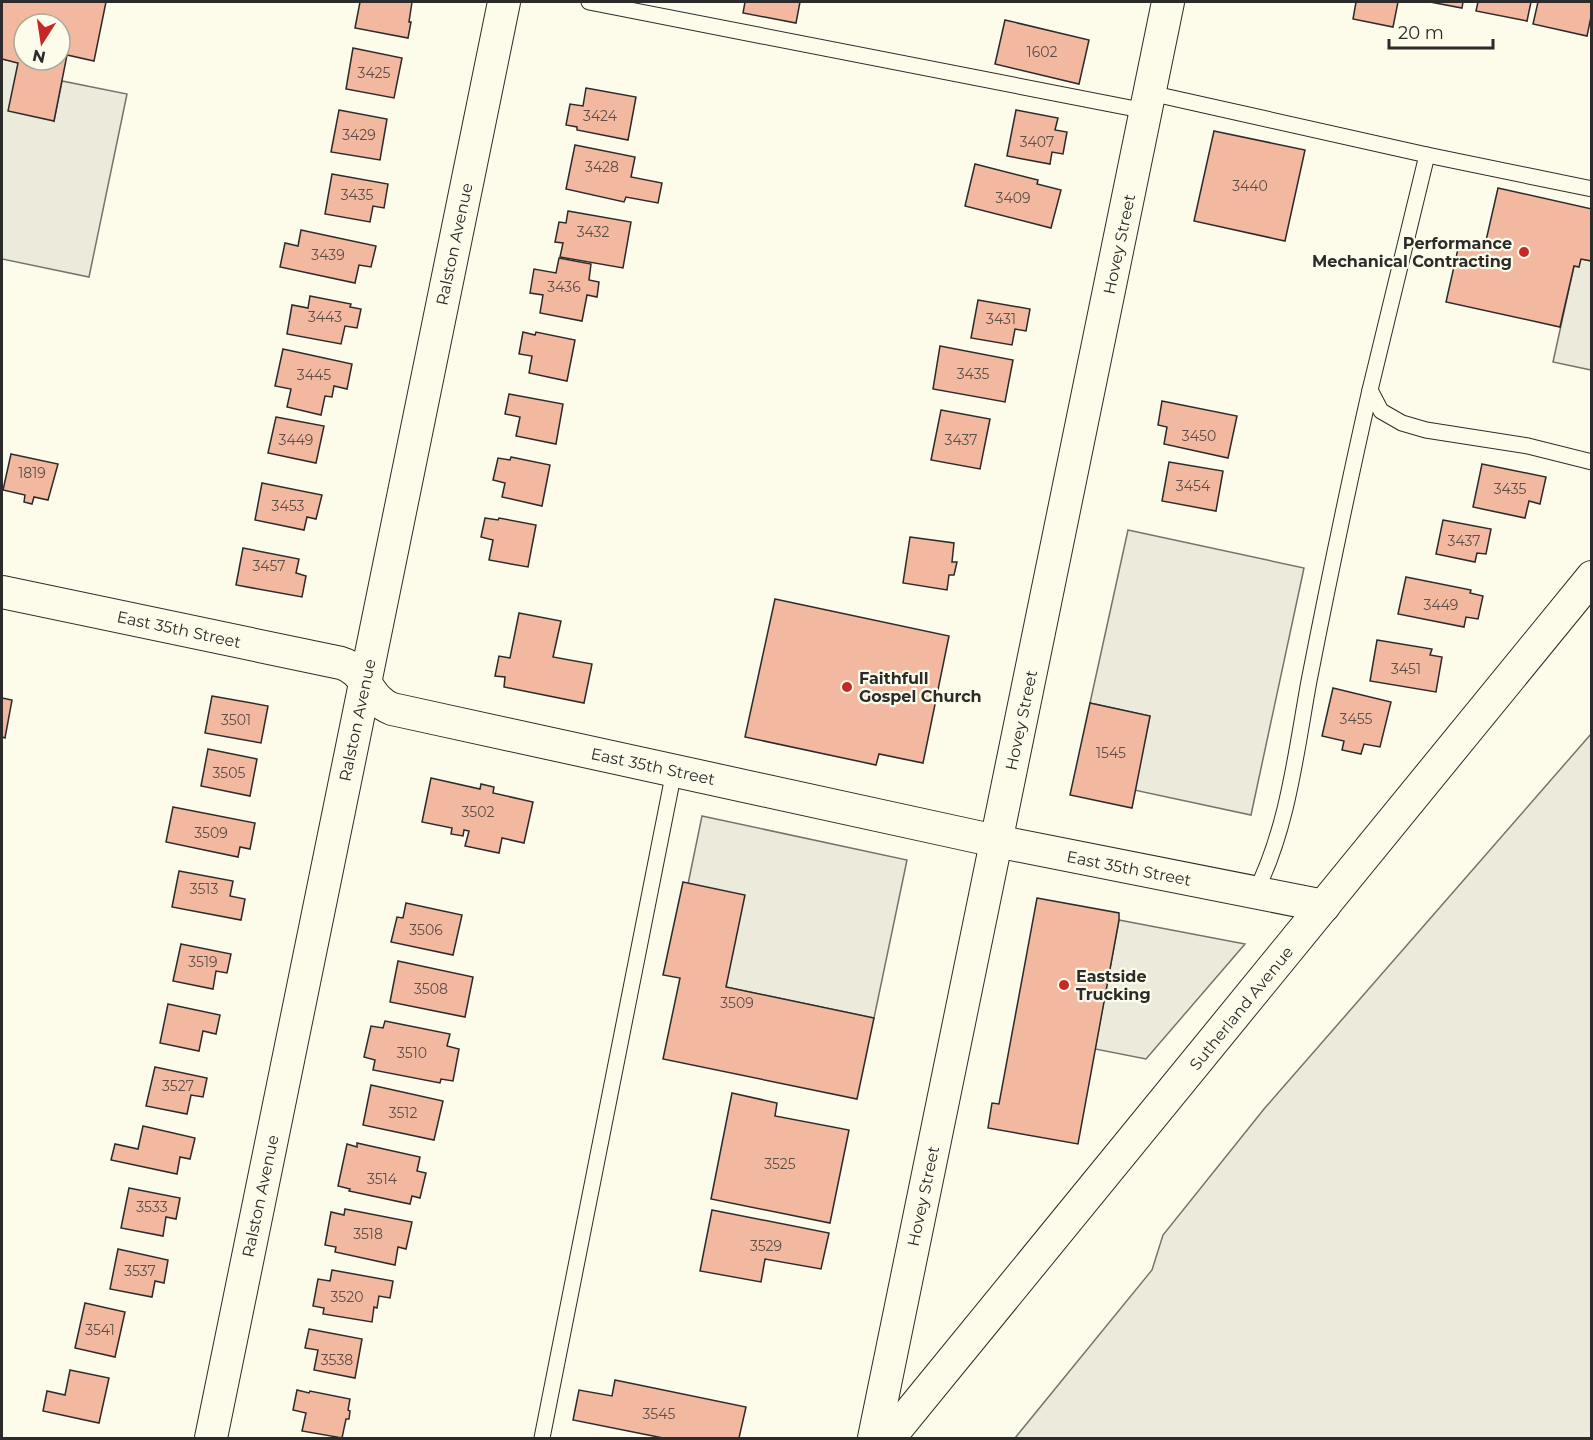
<svg xmlns="http://www.w3.org/2000/svg" width="1593" height="1440" viewBox="0 0 1593 1440" font-family="Montserrat,sans-serif">
<rect width="100%" height="100%" fill="#fdfbea"/>
<path fill="#ecebdb" stroke="#74746e" stroke-width="1.5" d="M1591,734V1438H1015L1152,1270L1163,1235L1264,1109Z"/>
<g fill="#eceadb" stroke="#74746e" stroke-width="1.5">
<path d="M2,59L18,63L54,121L62,81L127,94L89,277L2,259Z"/>
<path d="M1581,259L1591,261V370L1553,362L1574,266Z"/>
<path d="M1128,530L1304,568L1251,815L1134,790L1150,716L1090,703Z"/>
<path d="M702,816L907,860L874,1018L726,987L688,884Z"/>
<path d="M1119,920L1245,944L1146,1059L1095,1049Z"/>
</g>
<g fill="#f2b8a0" stroke="#2b2b2b" stroke-width="1.5" fill-rule="evenodd">
<path d="M2,2H106L94,61L67,55L54,121L8,111L18,63L2,59ZM24,24H60V60H24Z"/>
<path d="M360,2H412L409,22H411L408,38L355,28Z"/>
<path d="M745,2H800L796,23L743,13Z"/>
<path d="M1356,2H1398L1393,27L1353,19Z"/>
<path d="M1430,2H1463L1462,8Z"/>
<path d="M1478,2H1531L1527,21L1476,11Z"/>
<path d="M1538,2H1592V12L1587,36L1533,24Z"/>
<path d="M1005,20L1089,40L1079,84L995,64Z"/>
<path d="M353,48L402,58L394,98L346,89Z"/>
<path d="M586,88L636,97L628,140L577,130V127L566,125L570,104L583,106Z"/>
<path d="M339,110L387,119L380,160L331,152Z"/>
<path d="M1016,110L1058,118L1055,130L1067,132L1063,154L1052,152L1050,164L1007,156Z"/>
<path d="M1214,131L1305,150L1285,241L1194,221Z"/>
<path d="M575,145L635,157L631,177L662,183L658,203L626,197L624,202L566,189Z"/>
<path d="M975,164L1038,180L1037,184L1061,190L1051,228L965,206Z"/>
<path d="M332,174L388,184L384,208L373,206L370,222L325,214Z"/>
<path d="M1498,188L1592,209V261L1581,259L1579,267L1574,266L1560,327L1446,302L1460,240L1485,245Z"/>
<path d="M568,211L631,222L623,268L560,257L563,243L555,242L559,222L566,223Z"/>
<path d="M301,230L376,246L371,267L359,265L355,283L280,267L285,243L298,246Z"/>
<path d="M559,258L591,264L589,280L599,282L597,297L587,295L582,321L540,313L543,295L530,293L534,269L556,273Z"/>
<path d="M310,296L351,304L350,307L361,309L357,328L345,326L341,344L287,334L292,305L308,308Z"/>
<path d="M978,300L1030,309L1026,331L1015,329L1012,345L971,338Z"/>
<path d="M523,332L535,335L536,332L575,340L567,381L529,373L532,356L519,354Z"/>
<path d="M940,346L1013,360L1005,402L933,389Z"/>
<path d="M283,349L352,364L347,389L334,386L332,397L325,396L321,415L287,407L291,389L275,386Z"/>
<path d="M509,394L563,404L556,444L516,436L520,417L505,414Z"/>
<path d="M1162,401L1237,416L1228,458L1164,444L1167,427L1158,425Z"/>
<path d="M941,410L990,419L980,469L931,460Z"/>
<path d="M276,417L324,426L316,463L268,453Z"/>
<path d="M11,454L58,464L48,500L34,497L32,504L24,502L25,495L3,490Z"/>
<path d="M511,457L550,465L542,506L502,497L505,483L493,480L498,458L510,460Z"/>
<path d="M1169,462L1223,471L1216,511L1162,501Z"/>
<path d="M1482,464L1546,477L1540,504L1529,501L1525,518L1473,507Z"/>
<path d="M262,483L322,495L316,519L307,517L304,530L255,520Z"/>
<path d="M485,518L498,520L499,518L536,525L528,567L489,560L493,540L481,537Z"/>
<path d="M1443,520L1491,529L1486,554L1477,553L1475,562L1436,554Z"/>
<path d="M910,537L954,543L952,562H957L954,575H949L947,590L903,583Z"/>
<path d="M243,548L299,559L296,573L306,576L302,597L236,585Z"/>
<path d="M1406,577L1471,590L1470,593L1483,596L1478,619L1466,617L1464,627L1398,614Z"/>
<path d="M775,599L949,636L923,763L879,754L876,765L745,737Z"/>
<path d="M519,613L561,621L553,657L592,664L584,703L504,687L505,677L495,676L499,656L510,658Z"/>
<path d="M1377,640L1432,649L1430,655L1442,657L1436,692L1370,681Z"/>
<path d="M1333,688L1391,702L1380,747L1364,744L1361,754L1342,750L1344,741L1322,736Z"/>
<path d="M212,696L268,706L261,743L205,733Z"/>
<path d="M2,698L12,700L5,738L2,737Z"/>
<path d="M1090,703L1150,716L1132,808L1070,795Z"/>
<path d="M208,749L257,759L250,796L201,786Z"/>
<path d="M431,778L480,789L481,784L494,787L493,793L533,802L524,843L502,838L499,853L465,846L469,831L464,830L463,836L451,834L452,828L422,822Z"/>
<path d="M173,807L255,823L250,849L240,847L238,857L166,842Z"/>
<path d="M179,871L233,881L230,896L245,899L241,920L172,907Z"/>
<path d="M683,882L745,895L726,987L874,1018L857,1099L663,1059L680,978L663,975Z"/>
<path d="M1037,898L1119,913V920L1078,1144L988,1128L992,1103L999,1104Z"/>
<path d="M406,903L462,915L453,955L391,942L397,917L403,918Z"/>
<path d="M181,944L231,954L227,973L216,971L213,989L173,981Z"/>
<path d="M398,961L473,977L465,1017L390,1002Z"/>
<path d="M168,1004L220,1015L216,1034L203,1031L199,1051L160,1043Z"/>
<path d="M385,1021L450,1034L447,1046L459,1049L453,1081L441,1079L440,1083L373,1070L375,1060L364,1057L371,1026L383,1028Z"/>
<path d="M155,1067L207,1078L203,1097L191,1095L187,1114L146,1106Z"/>
<path d="M371,1085L443,1101L434,1140L363,1125Z"/>
<path d="M732,1093L777,1103L775,1116L849,1130L830,1223L711,1199Z"/>
<path d="M143,1126L195,1138L190,1159L180,1157L177,1174L111,1160L115,1144L138,1149Z"/>
<path d="M357,1143L420,1157L417,1171L426,1173L420,1198L412,1196L410,1204L349,1191L350,1189L338,1186L347,1144L357,1147Z"/>
<path d="M129,1188L180,1198L176,1219L166,1217L163,1236L121,1228Z"/>
<path d="M345,1209L412,1222L406,1249L398,1247L395,1265L335,1252L336,1247L325,1245L331,1212L344,1215Z"/>
<path d="M712,1210L829,1233L821,1269L765,1259L761,1282L700,1271Z"/>
<path d="M118,1249L168,1260L164,1283L155,1281L152,1297L110,1289Z"/>
<path d="M332,1270L393,1281L390,1298L379,1296L377,1308L374,1307L372,1322L323,1314L324,1308L313,1306L318,1279L330,1281Z"/>
<path d="M85,1303L125,1312L115,1357L75,1348Z"/>
<path d="M309,1329L362,1339L355,1378L314,1370L318,1350L305,1348Z"/>
<path d="M70,1370L109,1378L99,1423L43,1411L47,1391L65,1395Z"/>
<path d="M615,1380L746,1407L739,1438H663L573,1420L579,1390L612,1396Z"/>
<path d="M297,1390L309,1393L310,1391L350,1399L348,1410L350,1411L349,1419H346L342,1438L302,1431L306,1413L293,1410Z"/>
</g>
<g fill="none" stroke-linecap="round" stroke-linejoin="round">
<defs>
<g id="service">
<path d="M589,2L1146,111"/>
<path d="M1150,93L1427,155L1592,189"/>
<path d="M1427,155L1370,390L1381,411L1402,423L1426,430L1528,446L1592,462"/>
<path d="M1255,893C1288,828 1296,752 1309,681C1328,584 1348,487 1370,390"/>
<path d="M542,1438L674,771"/>
</g>
<g id="minor">
<path d="M2,592L341,663C368,671 366,699 392,709L996,841L1324,906"/>
<path d="M211,1438L504,2"/>
<path d="M874,1438L1168,2"/>
<path d="M889,1438L1592,577"/>
</g>
</defs>
<use href="#service" stroke="#2b2b2b" stroke-width="17"/>
<use href="#minor" stroke="#2b2b2b" stroke-width="34"/>
<use href="#service" stroke="#fdfbea" stroke-width="15"/>
<use href="#minor" stroke="#fdfbea" stroke-width="32"/>
</g>
<g fill="#c62828" stroke="#fdfbea" stroke-width="2">
<circle cx="1524" cy="252" r="6"/>
<circle cx="847" cy="687" r="6"/>
<circle cx="1064" cy="985" r="6"/>
</g>
<g text-anchor="middle" stroke-width="4.5" stroke-linejoin="round" paint-order="stroke">
<g font-size="14" fill="#5d4e48">
<text x="1042" y="57">1602</text>
<text x="374" y="78">3425</text>
<text x="600" y="121">3424</text>
<text x="359" y="140">3429</text>
<text x="1037" y="147">3407</text>
<text x="602" y="172">3428</text>
<text x="1250" y="191">3440</text>
<text x="357" y="200">3435</text>
<text x="1013" y="203">3409</text>
<text x="593" y="237">3432</text>
<text x="328" y="260">3439</text>
<text x="564" y="292">3436</text>
<text x="325" y="322">3443</text>
<text x="1001" y="324">3431</text>
<text x="973" y="379">3435</text>
<text x="314" y="380">3445</text>
<text x="1199" y="441">3450</text>
<text x="296" y="445">3449</text>
<text x="961" y="445">3437</text>
<text x="32" y="478">1819</text>
<text x="1193" y="491">3454</text>
<text x="1510" y="494">3435</text>
<text x="288" y="511">3453</text>
<text x="1464" y="546">3437</text>
<text x="269" y="571">3457</text>
<text x="1441" y="610">3449</text>
<text x="1406" y="674">3451</text>
<text x="1356" y="724">3455</text>
<text x="236" y="725">3501</text>
<text x="1111" y="758">1545</text>
<text x="229" y="778">3505</text>
<text x="478" y="817">3502</text>
<text x="211" y="838">3509</text>
<text x="204" y="894">3513</text>
<text x="426" y="935">3506</text>
<text x="203" y="967">3519</text>
<text x="431" y="994">3508</text>
<text x="737" y="1008">3509</text>
<text x="412" y="1058">3510</text>
<text x="178" y="1091">3527</text>
<text x="403" y="1118">3512</text>
<text x="780" y="1169">3525</text>
<text x="382" y="1184">3514</text>
<text x="152" y="1212">3533</text>
<text x="368" y="1239">3518</text>
<text x="766" y="1251">3529</text>
<text x="140" y="1276">3537</text>
<text x="347" y="1302">3520</text>
<text x="100" y="1335">3541</text>
<text x="337" y="1365">3538</text>
<text x="659" y="1419">3545</text>
</g>
<g font-size="16" font-weight="bold" fill="#2b2b2b" stroke="#fdfbea" text-anchor="start">
<text x="1512" y="249" text-anchor="end">Performance<tspan x="1512" dy="18">Mechanical Contracting</tspan></text>
<text x="859" y="684">Faithfull<tspan x="859" dy="18">Gospel Church</tspan></text>
<text x="1076" y="982">Eastside<tspan x="1076" dy="18">Trucking</tspan></text>
</g>
<g font-size="16" fill="#2b2b2b" stroke="#fdfbea">
<text transform="translate(454 244) rotate(-78)" y="6">Ralston Avenue</text>
<text transform="translate(1119 244) rotate(-78)" y="6">Hovey Street</text>
<text transform="translate(179 629) rotate(12)" y="6">East 35th Street</text>
<text transform="translate(357 720) rotate(-78)" y="6">Ralston Avenue</text>
<text transform="translate(1021 720) rotate(-78)" y="6">Hovey Street</text>
<text transform="translate(653 766) rotate(12)" y="6">East 35th Street</text>
<text transform="translate(1129 868) rotate(11)" y="6">East 35th Street</text>
<text transform="translate(1241 1008) rotate(-51)" y="6">Sutherland Avenue</text>
<text transform="translate(260 1196) rotate(-78)" y="6">Ralston Avenue</text>
<text transform="translate(923 1196) rotate(-78)" y="6">Hovey Street</text>
</g>
</g>
<rect width="1593" height="1440" fill="none" stroke="#2b2b2b" stroke-width="6"/>
<g transform="translate(42 42) rotate(192)"><circle r="28" fill="#fdfbea" stroke="#a9a89e" stroke-width="1.5"/>
<path d="M0-4.5L10 22L0 15L-10 22Z" fill="#c62828"/>
<text y="-9" font-size="16" font-weight="bold" text-anchor="middle" fill="#2b2b2b">N</text>
</g>
<path d="M1389 39v9h104v-9" fill="none" stroke="#2b2b2b" stroke-width="3"/>
<text x="1398" y="39" font-size="18" fill="#2b2b2b" stroke="#fdfbea" stroke-width="4.5" paint-order="stroke">20 m</text>
</svg>
